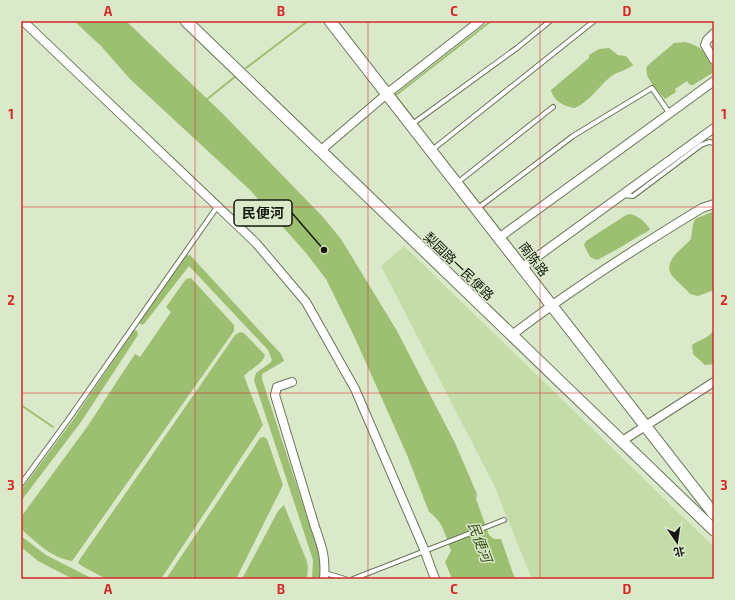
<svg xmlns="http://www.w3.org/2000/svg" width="735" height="600" viewBox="0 0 735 600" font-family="'Exo 2','Noto Sans SC',sans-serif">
<rect width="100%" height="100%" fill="#dbe9cb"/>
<path fill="#c4dca8" d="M404,246L714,547V579H532L494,485L381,266Z"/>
<g fill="#9dbf71">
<path d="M74,21H126L223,114L323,217L341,239L397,331L455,443L477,494L476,499L489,535L494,539H501L515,579H452L445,562L451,551C446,537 443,521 429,512L407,455L354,336L326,279L306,253L250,190L130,79L101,46Z"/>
<path d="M685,42C701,45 710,56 714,72L693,85H690L687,81L675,89L676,92L665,99C658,90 643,78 647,66L674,43Z"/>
<path d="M609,48L618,55L626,56L633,65C627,70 620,71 613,75C598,86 593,99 575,108C565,107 553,101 551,90L589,58V55L599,49Z"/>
<path d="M714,211V290L698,296L690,294C685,288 680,284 675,279C658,263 683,249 691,239L693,224L695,219Z"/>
<path d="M631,214C640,217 645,222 650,229C647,233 643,233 639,236C625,245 612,252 597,260L590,257L584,245L586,241L626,215Z"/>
<path d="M190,255L281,354L284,361L262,374V379L319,554L321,579H312L313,560L254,380L256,373L270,363L272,360L268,350L189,266L144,324L141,325L139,321L185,256Z"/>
<path d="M191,278L234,325V331L75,557L72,561C51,558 36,542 21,529V517L87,427L135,354L140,357L171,312L166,307L186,279Z"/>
<path d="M714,329V364L705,365L693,354L692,345C700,339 710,338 714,329Z"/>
<path d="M134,330L137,331L138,335L81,422L21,501V490L73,420Z"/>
<path d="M240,332L244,333L265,355C263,364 250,369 244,376L263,425L161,579H106L82,566L78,563L80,559L235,335Z"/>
<path d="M264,437L267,439L283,485L236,579H166L260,438Z"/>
<path d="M284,505L306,559L308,566L307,579H242L278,511Z"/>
<path d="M21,536L46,555L93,579H73L38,561L21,547Z"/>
</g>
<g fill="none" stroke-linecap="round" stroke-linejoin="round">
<g stroke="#9dbf71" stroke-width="2">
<path d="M337,21L389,88"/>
<path d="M246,68L308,21"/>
<path d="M392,91L420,127"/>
<path d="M396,95L491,21"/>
<path d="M206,100L236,76"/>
<path d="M461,180L502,233"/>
<path d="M505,237L526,263"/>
<path d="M21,405L53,427"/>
</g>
<defs>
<g id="lane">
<path d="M411,125L517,48L550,21"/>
<path d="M432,150L594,21"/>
<path d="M457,183L553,107"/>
<path d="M622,195L633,196L701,145L709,142L714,143"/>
<path d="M478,208L573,136L652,88L670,114"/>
<path d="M21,484L68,420L217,207"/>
<path d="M325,573L345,579"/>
<path d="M353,579L504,520"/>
</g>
<g id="street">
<path d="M23,21L256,243L306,302L355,389L424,549L435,579"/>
<path d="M714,33L707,40L705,45L714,60"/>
<path d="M320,151L389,92L480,21"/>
<path d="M500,237L714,81"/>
<path d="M523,267L714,128"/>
<path d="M512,335C573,288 636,248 702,208L714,204"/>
<path d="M292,382L277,387L275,395L315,527C322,547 326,557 324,579"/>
<path d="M622,441L714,382"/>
</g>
<g id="secondary">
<path d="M186,21L714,530"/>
<path d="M330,21L714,514"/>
</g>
</defs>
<use href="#lane" stroke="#6a765b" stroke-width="6"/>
<use href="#street" stroke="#6a765b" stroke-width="10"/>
<use href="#secondary" stroke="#6a765b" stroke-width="13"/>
<use href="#lane" stroke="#fff" stroke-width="4"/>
<use href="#street" stroke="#fff" stroke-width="8"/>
<use href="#secondary" stroke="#fff" stroke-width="11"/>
</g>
<path fill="none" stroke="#d62828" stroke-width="1" stroke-opacity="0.55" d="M195,21V579M368,21V579M540,21V579M21,207H714M21,393H714"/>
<g text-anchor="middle" stroke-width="3" stroke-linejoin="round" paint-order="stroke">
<g font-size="13" fill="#15190f" stroke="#dbe9cb">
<text transform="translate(534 259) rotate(53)" y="5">南陈路</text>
<text transform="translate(459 266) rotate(44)" y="5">梨园路一民便路</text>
</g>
<g font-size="14" font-style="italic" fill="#3b5019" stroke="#dbe9cb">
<text transform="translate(480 542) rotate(69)" y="5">民便河</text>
</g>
</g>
<path fill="none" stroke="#15190f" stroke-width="1.5" d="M324 250L292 213"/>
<circle fill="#15190f" stroke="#dbe9cb" stroke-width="1.5" cx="324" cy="250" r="4"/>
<rect fill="#dbe9cb" stroke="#15190f" stroke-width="1.5" x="234" y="200" width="58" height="26" rx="4"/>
<g font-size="14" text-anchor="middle" font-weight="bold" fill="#15190f">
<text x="263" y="218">民便河</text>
</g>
<rect width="735" height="600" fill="none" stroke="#dbe9cb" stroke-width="44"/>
<g transform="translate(677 542) rotate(167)" stroke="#dbe9cb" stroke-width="3" paint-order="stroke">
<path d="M0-3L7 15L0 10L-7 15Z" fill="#15190f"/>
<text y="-6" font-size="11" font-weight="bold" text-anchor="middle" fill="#15190f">北</text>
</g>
<rect x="22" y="22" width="691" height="556" fill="none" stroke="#d62828" stroke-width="1.5"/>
<g font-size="13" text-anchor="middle" font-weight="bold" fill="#d62828">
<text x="108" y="16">A</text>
<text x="281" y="16">B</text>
<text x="454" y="16">C</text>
<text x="627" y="16">D</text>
<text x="11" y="119">1</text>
<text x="724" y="119">1</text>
<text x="11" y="305">2</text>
<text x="724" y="305">2</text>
<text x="11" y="490">3</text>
<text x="724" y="490">3</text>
<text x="108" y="594">A</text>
<text x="281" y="594">B</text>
<text x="454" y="594">C</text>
<text x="627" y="594">D</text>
</g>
</svg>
